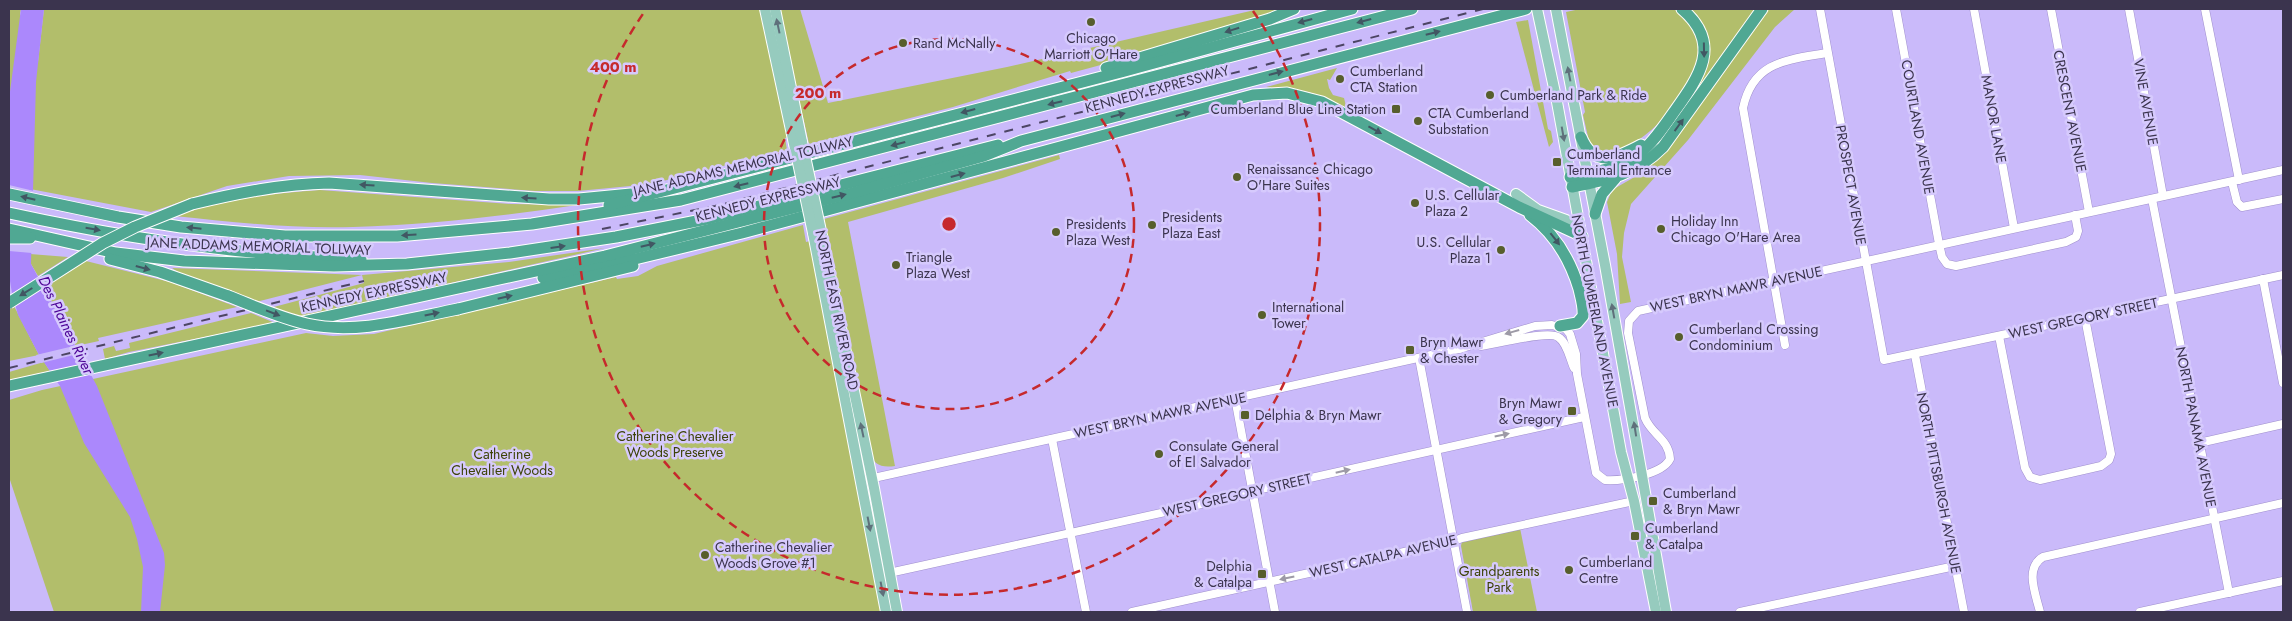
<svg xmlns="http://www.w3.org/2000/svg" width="2292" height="621" viewBox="0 0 2292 621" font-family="Jost,sans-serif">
<rect width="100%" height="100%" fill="#cabafa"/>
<g fill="#b2be6b">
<path d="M9,9H21L20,14L38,62L44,9H762L788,137L785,138L787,150L651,184L578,191H535L432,183L360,175L289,176L227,186L151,212L9,185Z"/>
<path d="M779,9H800L828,103L1007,67L1259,9H1285L1097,66L1071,73L1070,71L953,107L809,144Z"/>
<path d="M1580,9C1603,9 1626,9 1649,9C1656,9 1666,7 1672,9C1680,11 1688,20 1692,26C1699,38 1701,53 1696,67C1685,100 1634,163 1595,150L1589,141L1583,115L1585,112L1566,12Z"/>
<path d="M1688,9H1755L1697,90L1696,89C1705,59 1719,32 1688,9Z"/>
<path d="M1767,9H1795L1775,27L1688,140L1631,204L1624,233L1622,257L1631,302L1620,304L1617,254L1607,202L1612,190L1638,175L1656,161Z"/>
<path d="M1528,20L1548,129L1551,131L1553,142L1549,147L1516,22Z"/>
<path d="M1337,68L1330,80L1327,79L1329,88L1333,95L1344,98L1347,110L1324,97L1308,92L1266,87Z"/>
<path d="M1059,155L1060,159L1003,178L848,222L895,466C881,468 873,465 869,450L824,219Z"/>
<path d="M320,190L511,204L577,205C503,216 428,225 353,227C294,229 233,222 174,216C222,200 271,193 320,190Z"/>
<path d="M803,225L806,242L810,241L883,612H54L9,477V400L42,390L306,333L333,336L374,334L616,277L617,279L638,276L657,266Z"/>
<path d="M605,248L297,318L270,308L364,283L362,275L256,302L181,274L172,268L362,275L509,262Z"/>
<path d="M30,254L68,257L38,276L31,264Z"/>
<path d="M86,261L170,282L237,307L98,338L99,341L76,346L44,288Z"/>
<path d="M14,306L39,355L9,361V310Z"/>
<path d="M251,313L275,323L129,352L105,359L103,349L114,346L116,351L130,348L129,343Z"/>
<path d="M44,362L50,371L9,380V372Z"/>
<path d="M1520,528L1537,612H1473L1461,546L1462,541Z"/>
</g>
<path fill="#ab88fc" d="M21,9H44L36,82L31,264L97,386L164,553L165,565L160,612H141L143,567L137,539L130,517L84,443L60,386L39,355L18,315L12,293L9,275V99Z"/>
<g fill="#cabafa">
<path d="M9,185L34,191L32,253L9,251Z"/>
<path d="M78,345L82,353L41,363L36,355Z"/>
</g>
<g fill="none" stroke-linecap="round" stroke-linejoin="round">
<defs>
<g id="minor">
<path d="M1820,9L1884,360L2283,275"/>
<path d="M1896,9L1939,244L1942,257L1947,264L1956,266L2066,242L2076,237L2078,231L2075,215"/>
<path d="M1974,9L2014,228"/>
<path d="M2051,9L2089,212"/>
<path d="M2129,9L2163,196"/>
<path d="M2205,9L2239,180"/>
<path d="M2232,182L2237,202L2242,207L2283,199"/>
<path d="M2152,199L2229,593"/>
<path d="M2263,279L2283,383"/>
<path d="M1999,336L2025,468L2030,477L2040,480L2101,466L2109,460L2111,454L2085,318"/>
<path d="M1785,345L1743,108C1753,61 1787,60 1827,53"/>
<path d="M1481,346C1496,344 1549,330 1558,337C1567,342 1570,359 1574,368"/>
<path d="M1459,349L1535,326L1552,325L1566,329L1570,334L1576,354L1577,374L1596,473L1605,480C1622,481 1662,475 1670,459C1669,439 1652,435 1645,418L1628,333L1629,321L1638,311L2283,170"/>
<path d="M1915,355L1964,612"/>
<path d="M1419,358L1467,612"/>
<path d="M1235,398L1275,612"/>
<path d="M1052,439L1086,612"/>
<path d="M2199,443L2283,424"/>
<path d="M860,481L1463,348"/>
<path d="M889,573L1247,494L1261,489L1584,417"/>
<path d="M1132,612L1454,541L1462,538L1634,501"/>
<path d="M1740,612L1955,566"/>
<path d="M2040,612C2036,595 2024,568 2043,557L2283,503"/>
<path d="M2140,612L2283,581"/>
</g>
<g id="major">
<path d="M765,9L794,144"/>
<path d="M775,9L802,142"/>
<path d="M1537,9L1557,102L1621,452L1634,501L1656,612"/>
<path d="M1556,9L1605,265L1666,612"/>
<path d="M1516,194L1538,210L1566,220L1581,235"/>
<path d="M821,231L874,488L897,612"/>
<path d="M813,233L886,612"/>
</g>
<g id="highway">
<path d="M1106,68L1270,19L1294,9"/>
<path d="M1581,137C1594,169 1617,158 1641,145"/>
<path d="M1570,177C1593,172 1620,169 1639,154C1653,143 1664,126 1674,112C1699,77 1723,44 1682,9"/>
<path d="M1572,187C1609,180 1635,175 1663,147L1762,9"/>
<path d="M9,194L118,217L181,227L285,236H397L532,224L681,200L1412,9"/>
<path d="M192,204C238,193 282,184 329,183L549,199H579L631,194"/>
<path d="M609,205L1125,71L1352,9"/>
<path d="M9,213C124,238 242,256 361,259"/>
<path d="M1595,214L1602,194L1615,179"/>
<path d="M1530,215C1555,234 1570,259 1579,289C1581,298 1584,307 1583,316L1577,323L1560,326"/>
<path d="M9,229L116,253L184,261L334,266L407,264L510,253L616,237L712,218L998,145"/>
<path d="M9,238H30"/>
<path d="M110,259L160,272L228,296"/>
<path d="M543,278L635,259L742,233L1253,95L1287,93L1322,102L1519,207L1582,236"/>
<path d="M458,309L633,266"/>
<path d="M9,386L605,256L852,193L984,156L1021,141L1526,9"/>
</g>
</defs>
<use href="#minor" stroke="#a090cd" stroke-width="9"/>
<use href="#major" stroke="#fff" stroke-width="12"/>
<use href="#highway" stroke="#fff" stroke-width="13"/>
<use href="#minor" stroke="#fff" stroke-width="8"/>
<use href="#major" stroke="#96cbbe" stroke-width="10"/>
<use href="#highway" stroke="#50a893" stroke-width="11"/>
<g stroke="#4d4564" stroke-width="2" stroke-dasharray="9 9" stroke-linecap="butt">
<path d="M602,229L715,206L1483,9"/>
<path d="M9,368L364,281"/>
</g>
<defs>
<g id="major-bridge">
<path d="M802,142L821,231"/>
<path d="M794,144L813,233"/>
</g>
<g id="highway-bridge">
<path d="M228,296C254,306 280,318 307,324C357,335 408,319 458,309"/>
<path d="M9,303L103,243L135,227L192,204"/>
</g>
</defs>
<use href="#major-bridge" stroke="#fff" stroke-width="12" stroke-linecap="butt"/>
<use href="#highway-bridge" stroke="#fff" stroke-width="13" stroke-linecap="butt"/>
<use href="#major-bridge" stroke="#96cbbe" stroke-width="10"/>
<use href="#highway-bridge" stroke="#50a893" stroke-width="11"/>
</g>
<defs><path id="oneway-solid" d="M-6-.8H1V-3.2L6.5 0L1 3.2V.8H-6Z" transform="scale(1.25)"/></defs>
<g fill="#415763">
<use href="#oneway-solid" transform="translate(1305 21) rotate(165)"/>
<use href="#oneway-solid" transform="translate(1364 21) rotate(165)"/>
<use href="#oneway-solid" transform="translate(1232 30) rotate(163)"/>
<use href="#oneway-solid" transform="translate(1433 33) rotate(-14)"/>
<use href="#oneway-solid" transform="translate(1704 50) rotate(89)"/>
<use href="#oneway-solid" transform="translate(1276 73) rotate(-15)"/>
<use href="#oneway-solid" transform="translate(1055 103) rotate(166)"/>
<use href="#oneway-solid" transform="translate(968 111) rotate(165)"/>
<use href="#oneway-solid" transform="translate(1183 114) rotate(-15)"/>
<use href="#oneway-solid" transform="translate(1118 115) rotate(-15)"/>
<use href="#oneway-solid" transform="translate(1679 125) rotate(-54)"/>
<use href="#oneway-solid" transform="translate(1375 130) rotate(29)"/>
<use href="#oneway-solid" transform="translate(898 144) rotate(165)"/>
<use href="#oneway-solid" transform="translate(958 175) rotate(-15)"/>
<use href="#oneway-solid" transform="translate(367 185) rotate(-176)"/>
<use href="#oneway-solid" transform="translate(741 185) rotate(166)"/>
<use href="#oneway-solid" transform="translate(839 196) rotate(-14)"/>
<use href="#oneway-solid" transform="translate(28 198) rotate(-167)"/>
<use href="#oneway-solid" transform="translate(529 198) rotate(-177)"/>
<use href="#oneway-solid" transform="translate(194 228) rotate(-174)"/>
<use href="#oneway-solid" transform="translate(93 229) rotate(10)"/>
<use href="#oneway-solid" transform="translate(409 235) rotate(177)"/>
<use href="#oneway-solid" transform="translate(1555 239) rotate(52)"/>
<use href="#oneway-solid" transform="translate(648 245) rotate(-14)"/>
<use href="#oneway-solid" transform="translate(558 247) rotate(-8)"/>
<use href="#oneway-solid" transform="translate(143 268) rotate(15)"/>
<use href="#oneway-solid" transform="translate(26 292) rotate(148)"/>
<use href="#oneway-solid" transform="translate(505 297) rotate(-13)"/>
<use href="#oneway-solid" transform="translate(273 313) rotate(21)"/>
<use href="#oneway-solid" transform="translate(432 314) rotate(-12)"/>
<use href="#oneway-solid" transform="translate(156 354) rotate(-12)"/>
</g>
<g fill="#5f707b">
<use href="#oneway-solid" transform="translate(778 26) rotate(-102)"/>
<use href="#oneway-solid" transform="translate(1569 74) rotate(-101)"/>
<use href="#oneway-solid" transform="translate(1563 134) rotate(80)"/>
<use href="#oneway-solid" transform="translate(1613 311) rotate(-100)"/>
<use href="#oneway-solid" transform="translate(1635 429) rotate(-99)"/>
<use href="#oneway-solid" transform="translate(862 430) rotate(-102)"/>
<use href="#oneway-solid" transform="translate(869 524) rotate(79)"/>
<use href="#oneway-solid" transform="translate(882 589) rotate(79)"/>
</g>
<g fill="#9d9aa6">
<use href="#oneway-solid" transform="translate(1512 332) rotate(164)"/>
<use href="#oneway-solid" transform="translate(1502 435) rotate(-12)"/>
<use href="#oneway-solid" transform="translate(1343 471) rotate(-13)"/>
<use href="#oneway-solid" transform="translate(1287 578) rotate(168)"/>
</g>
<g fill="none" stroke="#c6292c" stroke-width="2.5" stroke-dasharray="9 6">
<circle cx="949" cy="224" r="185"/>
<path d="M1253 11A371 371 0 1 1 645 11"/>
</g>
<g fill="#575e2c" stroke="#d6cafd" stroke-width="2">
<circle cx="1091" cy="22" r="5"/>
<circle cx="903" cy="43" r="5"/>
<circle cx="1340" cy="79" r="5"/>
<circle cx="1490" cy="95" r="5"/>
<rect x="1391" y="104" width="10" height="10" rx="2.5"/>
<circle cx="1418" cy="121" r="5"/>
<rect x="1552" y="157" width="10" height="10" rx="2.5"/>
<circle cx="1237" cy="177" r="5"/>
<circle cx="1415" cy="203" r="5"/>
<circle cx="1152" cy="225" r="5"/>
<circle cx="1661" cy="229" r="5"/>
<circle cx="1056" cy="232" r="5"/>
<circle cx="1501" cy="250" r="5"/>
<circle cx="896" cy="265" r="5"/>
<circle cx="1262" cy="315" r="5"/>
<circle cx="1679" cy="337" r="5"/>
<rect x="1405" y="345" width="10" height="10" rx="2.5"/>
<rect x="1567" y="406" width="10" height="10" rx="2.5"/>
<rect x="1240" y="410" width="10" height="10" rx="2.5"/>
<circle cx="1159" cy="454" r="5"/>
<rect x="1648" y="496" width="10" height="10" rx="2.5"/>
<rect x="1630" y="531" width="10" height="10" rx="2.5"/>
<circle cx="705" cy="555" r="5"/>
<circle cx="1569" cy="570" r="5"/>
<rect x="1257" y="569" width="10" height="10" rx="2.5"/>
</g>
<g text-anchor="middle" stroke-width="5" stroke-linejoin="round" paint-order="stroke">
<g font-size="14" fill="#3b344e" stroke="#d6cafd" text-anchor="start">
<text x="1091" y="43" text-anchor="middle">Chicago<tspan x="1091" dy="16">Marriott O'Hare</tspan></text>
<text x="913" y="48">Rand McNally</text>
<text x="1350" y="76">Cumberland<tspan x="1350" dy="16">CTA Station</tspan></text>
<text x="1500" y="100">Cumberland Park &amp; Ride</text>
<text x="1386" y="114" text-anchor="end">Cumberland Blue Line Station</text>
<text x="1428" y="118">CTA Cumberland<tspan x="1428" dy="16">Substation</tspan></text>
<text x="1567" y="159">Cumberland<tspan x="1567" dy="16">Terminal Entrance</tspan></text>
<text x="1247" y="174">Renaissance Chicago<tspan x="1247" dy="16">O'Hare Suites</tspan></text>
<text x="1425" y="200">U.S. Cellular<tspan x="1425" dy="16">Plaza 2</tspan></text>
<text x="1162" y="222">Presidents<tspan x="1162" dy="16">Plaza East</tspan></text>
<text x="1671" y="226">Holiday Inn<tspan x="1671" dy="16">Chicago O'Hare Area</tspan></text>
<text x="1066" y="229">Presidents<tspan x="1066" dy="16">Plaza West</tspan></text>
<text x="1491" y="247" text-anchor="end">U.S. Cellular<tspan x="1491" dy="16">Plaza 1</tspan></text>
<text x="906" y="262">Triangle<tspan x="906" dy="16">Plaza West</tspan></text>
<text x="1272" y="312">International<tspan x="1272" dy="16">Tower</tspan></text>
<text x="1689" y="334">Cumberland Crossing<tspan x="1689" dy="16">Condominium</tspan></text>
<text x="1420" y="347">Bryn Mawr<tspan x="1420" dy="16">&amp; Chester</tspan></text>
<text x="1562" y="408" text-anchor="end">Bryn Mawr<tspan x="1562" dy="16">&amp; Gregory</tspan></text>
<text x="1255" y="420">Delphia &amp; Bryn Mawr</text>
<text x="1169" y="451">Consulate General<tspan x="1169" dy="16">of El Salvador</tspan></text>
<text x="1663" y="498">Cumberland<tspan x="1663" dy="16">&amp; Bryn Mawr</tspan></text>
<text x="1645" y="533">Cumberland<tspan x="1645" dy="16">&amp; Catalpa</tspan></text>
<text x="715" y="552">Catherine Chevalier<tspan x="715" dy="16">Woods Grove #1</tspan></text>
<text x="1579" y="567">Cumberland<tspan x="1579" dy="16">Centre</tspan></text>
<text x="1252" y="571" text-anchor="end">Delphia<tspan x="1252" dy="16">&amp; Catalpa</tspan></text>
</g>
<g font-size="14" fill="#3b344e" stroke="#d6cafd">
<text transform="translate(1157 89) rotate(-15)" y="5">KENNEDY EXPRESSWAY</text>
<text transform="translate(2146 102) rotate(80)" y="5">VINE AVENUE</text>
<text transform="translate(2070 111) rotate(79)" y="5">CRESCENT AVENUE</text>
<text transform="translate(1994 119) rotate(80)" y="5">MANOR LANE</text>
<text transform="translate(1918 127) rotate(80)" y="5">COURTLAND AVENUE</text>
<text transform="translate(743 166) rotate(-13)" y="5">JANE ADDAMS MEMORIAL TOLLWAY</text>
<text transform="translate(1851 185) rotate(80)" y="5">PROSPECT AVENUE</text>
<text transform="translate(768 199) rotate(-14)" y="5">KENNEDY EXPRESSWAY</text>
<text transform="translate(259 246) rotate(2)" y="5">JANE ADDAMS MEMORIAL TOLLWAY</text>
<text transform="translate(1736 289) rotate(-12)" y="5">WEST BRYN MAWR AVENUE</text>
<text transform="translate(374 292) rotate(-12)" y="5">KENNEDY EXPRESSWAY</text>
<text transform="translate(837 310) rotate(78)" y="5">NORTH EAST RIVER ROAD</text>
<text transform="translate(1595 311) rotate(79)" y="5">NORTH CUMBERLAND AVENUE</text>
<text transform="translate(2083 318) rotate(-12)" y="5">WEST GREGORY STREET</text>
<text transform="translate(1160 415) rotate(-12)" y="5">WEST BRYN MAWR AVENUE</text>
<text transform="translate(2196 427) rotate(79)" y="5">NORTH PANAMA AVENUE</text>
<text transform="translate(1939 483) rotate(79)" y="5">NORTH PITTSBURGH AVENUE</text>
<text transform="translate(1237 495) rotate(-13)" y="5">WEST GREGORY STREET</text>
<text transform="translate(1383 556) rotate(-13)" y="5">WEST CATALPA AVENUE</text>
</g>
<g font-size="14" fill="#3c4206" stroke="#d6cafd">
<text x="675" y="441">Catherine Chevalier<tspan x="675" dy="16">Woods Preserve</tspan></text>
<text x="502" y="459">Catherine<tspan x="502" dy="16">Chevalier Woods</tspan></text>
<text x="1499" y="576">Grandparents<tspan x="1499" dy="16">Park</tspan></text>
</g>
<g font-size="15" font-style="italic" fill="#4c0396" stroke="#d6cafd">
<text transform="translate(66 325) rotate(64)" y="5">Des Plaines River</text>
</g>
</g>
<circle cx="949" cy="224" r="8" fill="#c6292c" stroke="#d6cafd" stroke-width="2.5"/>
<g font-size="15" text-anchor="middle" font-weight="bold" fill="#c6292c" stroke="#d6cafd" stroke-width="5" stroke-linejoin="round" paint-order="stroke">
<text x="613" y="72">400 m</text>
<text x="818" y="98">200 m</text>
</g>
<rect width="2292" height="621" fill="none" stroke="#3b344e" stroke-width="20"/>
</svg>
